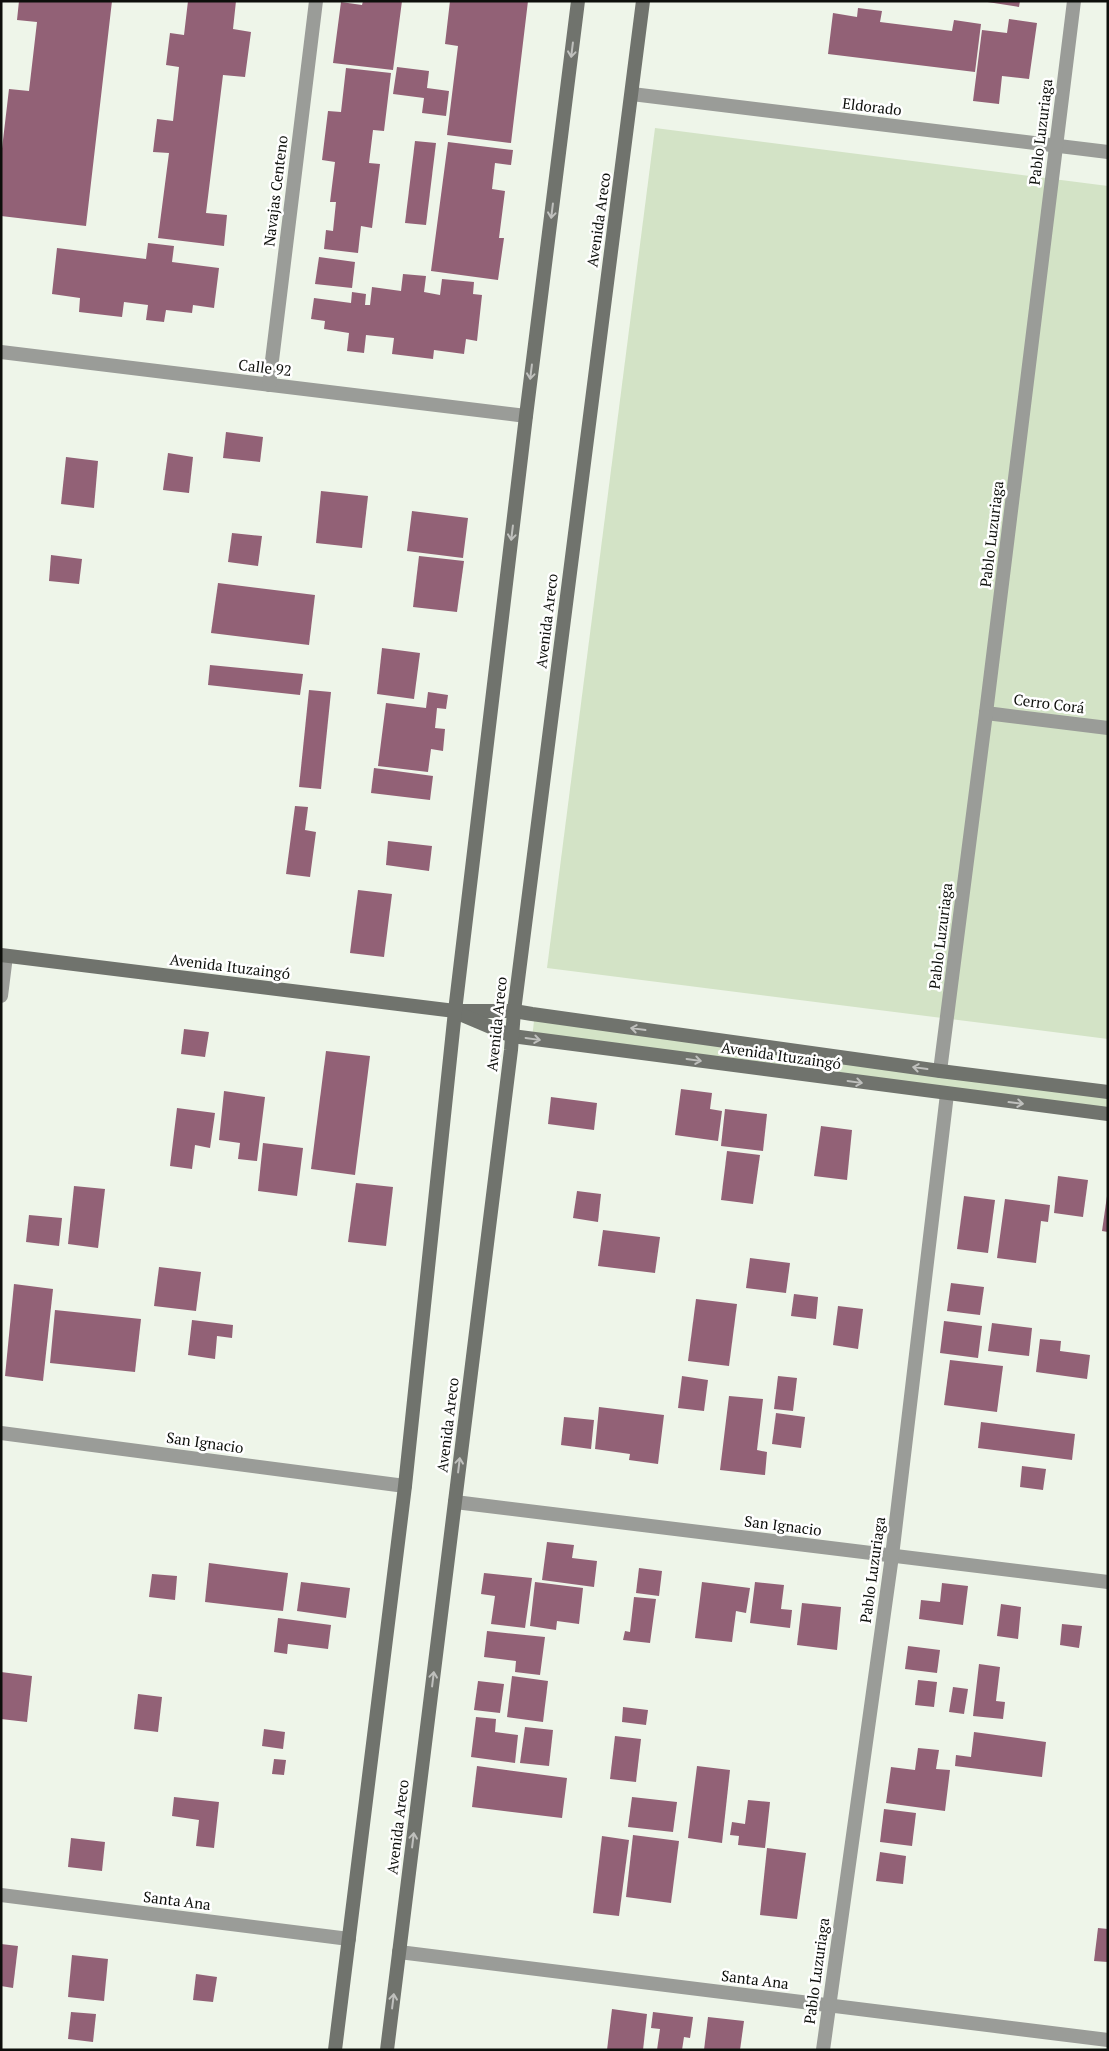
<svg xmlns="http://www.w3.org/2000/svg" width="1109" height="2051" viewBox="0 0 1109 2051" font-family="'PT Serif',serif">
<rect width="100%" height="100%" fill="#eef5e9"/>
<g fill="#d3e3c6">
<path d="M655,128L1108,186V1039L547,968Z"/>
<path d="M534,1021L1108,1096V1112L532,1038Z"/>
</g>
<g fill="#926176">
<path d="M19,1H112L86,226L1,216V157L9,89L29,91L37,22L17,20Z"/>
<path d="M188,1H236L233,29L251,32L245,77L223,75L206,213L227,215L224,246L158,238L169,153L153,152L157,119L173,121L179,67L166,65L170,33L184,35Z"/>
<path d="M363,1H402L393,70L333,63L341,2L362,5Z"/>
<path d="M450,1H528L511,143L447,135L458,46L445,44Z"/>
<path d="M981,1H1020L1019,7Z"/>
<path d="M858,8L882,11L880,22L952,31L954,20L981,24L975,72L828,54L833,13L857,17Z"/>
<path d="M1009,19L1037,23L1029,79L1002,76L999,104L973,101L982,30L1007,33Z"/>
<path d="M397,67L429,71L427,88L449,91L446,116L422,113L424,98L393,94Z"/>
<path d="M346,68L391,73L384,131L373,130L369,163L380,164L372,228L361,226L358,253L324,249L326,230L333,231L336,202H330L335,162L322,160L328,111L341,112Z"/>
<path d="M415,141L436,143L426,225L405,223Z"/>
<path d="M448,142L513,150L511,165L495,163L492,189L505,191L499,238H504L498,280L431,271Z"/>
<path d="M148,243L174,246L172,262L219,268L214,308L193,305L192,313L166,310L164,322L146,320L148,305L124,302L122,317L79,312L80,298L52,294L57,248L146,259Z"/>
<path d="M319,257L355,262L352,288L315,284Z"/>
<path d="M403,274L426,276L424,292L440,295L442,279L474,282L473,294L482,295L477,341L466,339L464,354L434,350L433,359L392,354L394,338L366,335L364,353L347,351L349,333L324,329L325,321L311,319L314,298L351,303L352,292L366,294L365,305H370L372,287L401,291Z"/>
<path d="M226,432L263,437L260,462L223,458Z"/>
<path d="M168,453L193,457L189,493L163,490Z"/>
<path d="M66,457L98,461L94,508L61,504Z"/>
<path d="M321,491L368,496L362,548L316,543Z"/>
<path d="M412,511L468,518L463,558L407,551Z"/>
<path d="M232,533L262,536L258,566L228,562Z"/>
<path d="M51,555L82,559L79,584L49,581Z"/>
<path d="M419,556L464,561L457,612L413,607Z"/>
<path d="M218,583L315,595L309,645L211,633Z"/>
<path d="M382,648L420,653L414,699L377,694Z"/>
<path d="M210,665L303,674L300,695L208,685Z"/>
<path d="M309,690L331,692L321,789L299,787Z"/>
<path d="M428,692L448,695L446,709L437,708L435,728L445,729L443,751L431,749L428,772L378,766L386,703L426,708Z"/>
<path d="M374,768L433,776L430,800L371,793Z"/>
<path d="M295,806L308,807L305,830L316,832L310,877L286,874Z"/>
<path d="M388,841L432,846L429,871L386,865Z"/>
<path d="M358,890L392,894L384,957L350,953Z"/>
<path d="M184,1029L209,1032L205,1057L181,1054Z"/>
<path d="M326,1051L370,1056L355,1175L311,1169Z"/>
<path d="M681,1089L712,1093L710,1109L722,1111L718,1141L675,1135Z"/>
<path d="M224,1091L265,1097L257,1161L238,1159L240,1143L219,1140Z"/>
<path d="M551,1097L597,1103L594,1130L548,1124Z"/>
<path d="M177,1108L215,1113L210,1148L195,1145L192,1169L170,1166Z"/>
<path d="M725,1109L767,1114L763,1151L721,1146Z"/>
<path d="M821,1126L852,1130L847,1180L814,1176Z"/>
<path d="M263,1143L303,1148L297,1196L258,1191Z"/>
<path d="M727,1151L760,1155L753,1204L721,1200Z"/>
<path d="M1058,1176L1088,1180L1083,1217L1054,1213Z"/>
<path d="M356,1183L393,1187L386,1246L348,1242Z"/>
<path d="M74,1186L105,1189L98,1248L68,1244Z"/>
<path d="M577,1191L601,1194L598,1222L573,1218Z"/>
<path d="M964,1196L995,1200L988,1253L957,1249Z"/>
<path d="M1107,1196H1108V1232L1102,1231Z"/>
<path d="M1005,1199L1050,1205L1048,1222L1041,1221L1036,1263L997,1258Z"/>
<path d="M29,1215L62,1218L59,1246L26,1242Z"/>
<path d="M603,1230L660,1237L655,1273L598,1266Z"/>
<path d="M750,1258L790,1263L786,1293L746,1288Z"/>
<path d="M159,1267L201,1272L196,1311L154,1306Z"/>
<path d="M951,1283L984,1287L980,1315L947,1311Z"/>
<path d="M14,1284L53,1289L43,1381L5,1376Z"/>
<path d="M794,1294L818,1297L816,1319L791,1316Z"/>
<path d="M696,1299L737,1304L729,1366L688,1361Z"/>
<path d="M838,1306L863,1309L858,1349L833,1345Z"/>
<path d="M55,1310L141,1319L135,1372L50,1363Z"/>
<path d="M192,1320L233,1325L232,1338L217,1336L215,1359L188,1355Z"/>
<path d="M944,1321L982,1326L978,1358L940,1353Z"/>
<path d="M992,1323L1032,1328L1029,1356L988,1351Z"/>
<path d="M1040,1339L1061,1341L1060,1351L1090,1355L1087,1379L1036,1372Z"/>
<path d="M950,1360L1003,1366L997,1412L944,1405Z"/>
<path d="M682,1376L708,1380L704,1411L678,1408Z"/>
<path d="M778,1376L797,1378L793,1411L774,1409Z"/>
<path d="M729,1396L763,1399L757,1450L767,1452L765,1475L720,1470Z"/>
<path d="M599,1407L664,1415L658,1464L629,1460L630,1454L595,1449Z"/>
<path d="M776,1413L805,1417L801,1448L772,1444Z"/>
<path d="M564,1417L594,1420L591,1449L561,1445Z"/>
<path d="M981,1422L1075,1434L1072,1460L978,1448Z"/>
<path d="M1022,1466L1046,1469L1043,1490L1020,1487Z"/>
<path d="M547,1542L574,1545L572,1558L597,1561L594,1587L542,1580Z"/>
<path d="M209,1563L288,1573L283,1611L205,1602Z"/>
<path d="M639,1568L662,1571L659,1596L636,1593Z"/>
<path d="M484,1573L532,1578L525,1628L491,1624L495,1596L481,1594Z"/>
<path d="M152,1574L177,1576L175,1600L149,1597Z"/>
<path d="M301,1582L350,1588L346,1618L297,1611Z"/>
<path d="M535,1582L583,1588L579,1624L557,1621L556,1630L530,1626Z"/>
<path d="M702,1582L750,1588L746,1613L736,1611L732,1642L695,1638Z"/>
<path d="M755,1582L784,1585L781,1609L792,1610L790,1628L750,1623Z"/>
<path d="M942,1583L968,1586L963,1625L919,1619L921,1600L940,1602Z"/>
<path d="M634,1597L656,1599L650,1643L623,1640L625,1631L630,1632Z"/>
<path d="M802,1603L841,1607L837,1650L797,1645Z"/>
<path d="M1001,1604L1021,1607L1018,1639L997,1636Z"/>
<path d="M278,1618L331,1625L328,1649L288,1644L287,1654L274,1652Z"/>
<path d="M1062,1624L1082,1626L1079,1648L1060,1645Z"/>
<path d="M487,1631L545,1637L540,1675L515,1672L516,1661L484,1657Z"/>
<path d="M908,1646L940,1650L937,1673L905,1669Z"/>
<path d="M979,1664L1000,1667L996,1701L1005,1702L1003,1719L973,1716Z"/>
<path d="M1,1672L32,1676L27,1722L1,1719Z"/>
<path d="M512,1676L548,1681L543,1722L507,1717Z"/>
<path d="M918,1680L937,1682L934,1707L915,1705Z"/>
<path d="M478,1681L504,1684L500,1713L474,1710Z"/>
<path d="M953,1687L968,1689L964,1714L949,1712Z"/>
<path d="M138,1694L162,1697L158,1732L134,1729Z"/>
<path d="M623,1707L648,1710L646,1725L622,1722Z"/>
<path d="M476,1717L496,1719L495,1732L518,1735L515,1763L471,1757Z"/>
<path d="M525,1727L553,1730L549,1766L520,1763Z"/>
<path d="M264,1729L285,1732L283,1749L262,1746Z"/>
<path d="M974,1732L1046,1742L1042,1777L955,1766L956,1755L971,1757Z"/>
<path d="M615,1736L641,1739L636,1782L610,1779Z"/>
<path d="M918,1748L939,1750L936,1769L950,1770L945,1811L886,1803L891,1767L915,1770Z"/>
<path d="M274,1759L286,1760L284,1775L272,1774Z"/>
<path d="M477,1766L567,1778L562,1818L472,1807Z"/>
<path d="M697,1766L730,1770L722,1843L688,1838Z"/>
<path d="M174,1797L219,1802L214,1848L196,1846L199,1820L172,1816Z"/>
<path d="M632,1797L677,1802L673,1832L628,1827Z"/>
<path d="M748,1800L770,1802L765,1848L738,1845L739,1836L730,1835L732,1822L745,1824Z"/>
<path d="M884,1809L916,1813L912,1846L880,1842Z"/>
<path d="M633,1835L679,1841L671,1903L626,1897Z"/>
<path d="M602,1836L629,1840L619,1916L593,1913Z"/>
<path d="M71,1838L105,1842L102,1871L68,1867Z"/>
<path d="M767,1848L806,1853L797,1919L760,1915Z"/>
<path d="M880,1852L906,1856L903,1884L876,1881Z"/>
<path d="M1098,1928L1108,1929V1962L1094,1961Z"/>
<path d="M1,1944L18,1946L13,1988L1,1986Z"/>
<path d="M72,1955L108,1959L104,2001L68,1997Z"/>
<path d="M196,1974L217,1977L213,2002L193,2000Z"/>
<path d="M612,2009L647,2014L643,2050H607Z"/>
<path d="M71,2012L96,2014L93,2042L68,2039Z"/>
<path d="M653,2012L693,2017L690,2038L684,2037L682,2050H657L660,2029L651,2028Z"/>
<path d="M708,2017L744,2021L740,2050H704Z"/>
</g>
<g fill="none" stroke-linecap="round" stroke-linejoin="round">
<g stroke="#9a9c98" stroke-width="14">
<path d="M632,94L1108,152"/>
<path d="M1,352L526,416"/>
<path d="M269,385L316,1"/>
<path d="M986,713L1108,728"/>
<path d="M1,996L6,956"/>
<path d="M940,1071L986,713L1074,1"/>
<path d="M1,1433L405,1486"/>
<path d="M455,1502L1108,1582"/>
<path d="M1,1895L349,1939"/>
<path d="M399,1952L1108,2040"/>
<path d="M823,2050L892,1556L947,1094"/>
</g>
<g stroke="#70736d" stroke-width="14">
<path d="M1,955L455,1011H514L532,1014L940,1071L1108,1092"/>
<path d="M460,1014L512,1036L1108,1114"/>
<path d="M335,2050L405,1486L455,1011L526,416L578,1"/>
<path d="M387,2050L511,1050L514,1011L643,1"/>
</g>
</g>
<defs><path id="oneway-shaft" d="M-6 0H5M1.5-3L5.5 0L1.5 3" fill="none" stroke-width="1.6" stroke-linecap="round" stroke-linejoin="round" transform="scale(1.25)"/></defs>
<g stroke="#bfc0bd">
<use href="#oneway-shaft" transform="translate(572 50) rotate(97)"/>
<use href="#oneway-shaft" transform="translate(552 211) rotate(97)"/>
<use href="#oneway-shaft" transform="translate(531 372) rotate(97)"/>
<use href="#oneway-shaft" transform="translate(512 533) rotate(97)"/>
<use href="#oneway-shaft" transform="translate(638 1029) rotate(-172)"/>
<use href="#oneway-shaft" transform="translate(533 1039) rotate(8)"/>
<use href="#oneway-shaft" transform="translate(694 1060) rotate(8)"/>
<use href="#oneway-shaft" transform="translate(920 1068) rotate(-172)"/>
<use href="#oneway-shaft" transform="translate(855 1082) rotate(8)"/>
<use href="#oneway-shaft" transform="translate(1016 1103) rotate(7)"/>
<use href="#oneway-shaft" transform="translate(459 1465) rotate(-83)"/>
<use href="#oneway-shaft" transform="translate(433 1679) rotate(-83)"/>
<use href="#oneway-shaft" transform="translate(413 1840) rotate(-83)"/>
<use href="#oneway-shaft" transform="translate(393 2001) rotate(-83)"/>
</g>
<g text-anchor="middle" stroke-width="5" stroke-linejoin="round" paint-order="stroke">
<g font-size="15" fill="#0d0f0b" stroke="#fff">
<text transform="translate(872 107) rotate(7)" y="5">Eldorado</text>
<text transform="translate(1041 132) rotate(-83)" y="5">Pablo Luzuriaga</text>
<text transform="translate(276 191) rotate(-83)" y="5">Navajas Centeno</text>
<text transform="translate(599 220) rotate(-82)" y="5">Avenida Areco</text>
<text transform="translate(265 368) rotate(7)" y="5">Calle 92</text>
<text transform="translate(992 534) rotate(-83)" y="5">Pablo Luzuriaga</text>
<text transform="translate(547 621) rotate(-83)" y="5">Avenida Areco</text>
<text transform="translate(1049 704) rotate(7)" y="5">Cerro Corá</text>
<text transform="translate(941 936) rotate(-83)" y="5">Pablo Luzuriaga</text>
<text transform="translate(230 967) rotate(7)" y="5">Avenida Ituzaingó</text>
<text transform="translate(497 1024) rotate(-84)" y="5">Avenida Areco</text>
<text transform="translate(781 1056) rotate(8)" y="5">Avenida Ituzaingó</text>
<text transform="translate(448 1425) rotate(-83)" y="5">Avenida Areco</text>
<text transform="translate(205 1443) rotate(8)" y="5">San Ignacio</text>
<text transform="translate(783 1526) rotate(7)" y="5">San Ignacio</text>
<text transform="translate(873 1570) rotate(-82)" y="5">Pablo Luzuriaga</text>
<text transform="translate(398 1827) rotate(-83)" y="5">Avenida Areco</text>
<text transform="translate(177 1901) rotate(7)" y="5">Santa Ana</text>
<text transform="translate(817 1971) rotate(-82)" y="5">Pablo Luzuriaga</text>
<text transform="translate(755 1980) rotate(7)" y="5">Santa Ana</text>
</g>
</g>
<rect width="1109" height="2051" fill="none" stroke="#0d0f0b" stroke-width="5"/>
</svg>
